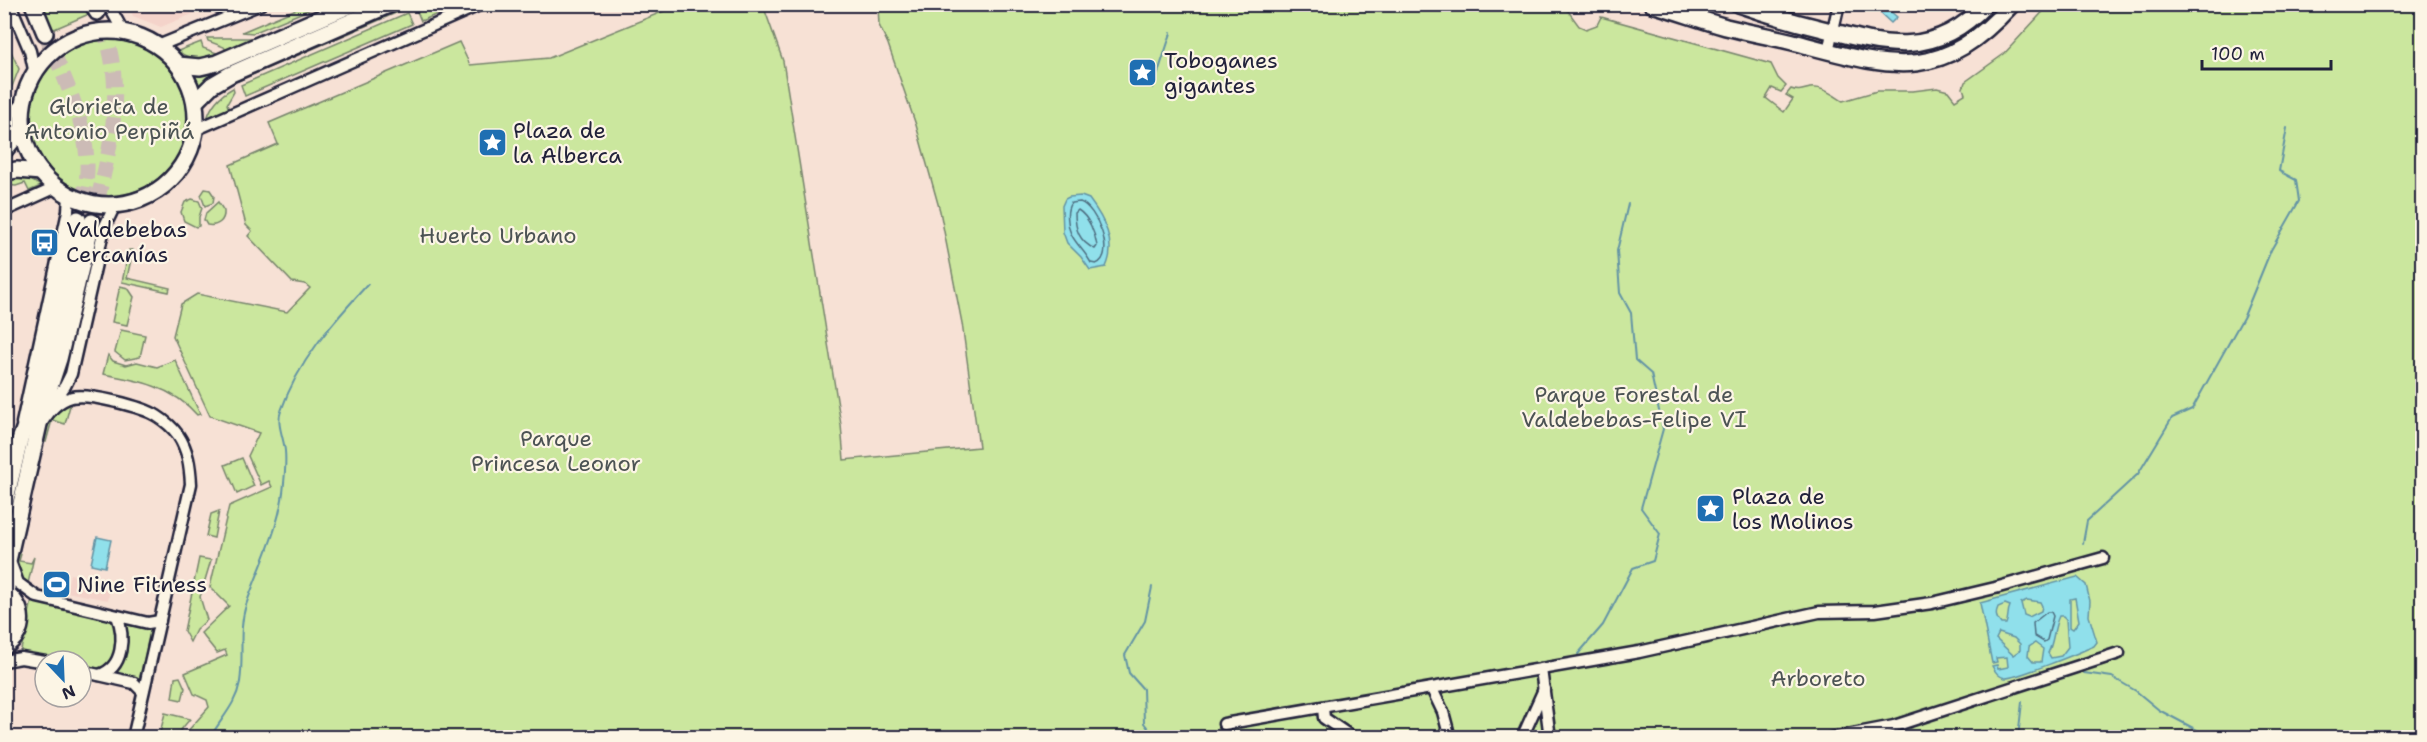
<svg xmlns="http://www.w3.org/2000/svg" width="2427" height="742" viewBox="0 0 2427 742" font-family="'Shantell Sans',sans-serif">
<rect width="100%" height="100%" fill="#f7e1d5"/>
<filter id="ink" filterUnits="userSpaceOnUse"><feTurbulence type="fractalNoise" baseFrequency=".0167" numOctaves="2"/><feDisplacementMap in="SourceGraphic" scale="12" xChannelSelector="R" yChannelSelector="G"/><feConvolveMatrix kernelMatrix="1 2 1 2 8 2 1 2 1" color-interpolation-filters="sRGB"/></filter>
<g filter="url(#ink)">
<g fill="#f4d3ca">
<path d="M129,5H214L161,27L133,16Z"/>
<path d="M70,574L111,584L108,600L66,592Z"/>
</g>
<g fill="#cbe79e" stroke="#76846c" stroke-width="1.5">
<path d="M41,5H85L89,14L52,30Z"/>
<path d="M306,5H320L253,33L242,32Z"/>
<path d="M333,5H338L227,52L224,47L208,41L207,38H255Z"/>
<path d="M427,5V4L459,5L421,21L416,9Z"/>
<path d="M679,5H763L783,61L841,425L844,460L979,447L962,323L940,211L916,125L888,44L879,25L878,5H1546L1568,11L1579,26L1586,29L1597,25L1601,17L1771,64L1778,78L1786,86L1781,92L1772,88L1766,98L1784,112L1793,99L1786,95L1791,89C1799,92 1802,90 1810,88C1822,86 1833,95 1843,101L1877,91H1913L1937,88L1948,91L1955,100L1965,94L1963,88L1965,82L2004,54L2049,5H2422V737H185L187,732L209,707L207,700L194,694L185,673L227,655L225,650L217,653L201,633L229,606L210,587L229,506L272,487L269,481L261,485L248,456L259,433L210,416L173,336L181,304L197,294L287,312L310,288L305,284L292,282L248,236L252,231L246,225L230,165L278,144L269,123L459,42L470,65L549,58Z"/>
<path d="M404,6L405,9L238,81L237,79Z"/>
<path d="M407,13L412,24L245,96L241,85Z"/>
<path d="M4,36L19,69L9,94L5,96Z"/>
<circle cx="109" cy="118" r="78"/>
<path d="M201,42L203,48L217,53L219,56C204,62 191,61 178,51Z"/>
<path d="M225,68L226,70L200,88L194,73L213,72Z"/>
<path d="M233,88L234,92L227,104L229,110L207,119C211,105 220,95 233,88Z"/>
<path d="M26,177L41,186L29,191L25,183L16,186L5,185V179Z"/>
<path d="M205,189L210,190L214,196L213,203L205,206L201,195Z"/>
<path d="M192,199L199,201L202,208L199,217V226L196,227L184,221L181,212L185,202Z"/>
<path d="M218,202L224,211C225,221 217,227 207,225L204,220L206,213Z"/>
<path d="M129,250H133L127,278L170,288L169,292L122,282Z"/>
<path d="M120,286L128,288L134,297L127,325L112,322Z"/>
<path d="M121,330L145,335L140,357L125,360L115,352Z"/>
<path d="M108,355L113,361L126,365L137,362L157,367L175,360L200,414L197,415C173,387 138,380 103,374Z"/>
<path d="M71,402L65,424L52,420L46,442L42,441C47,423 53,411 71,402Z"/>
<path d="M242,458L254,486L237,494L225,465Z"/>
<path d="M219,511L214,538L206,536L211,514Z"/>
<path d="M18,553L21,554L19,561L31,563L34,557L27,588C19,579 15,564 18,553Z"/>
<path d="M199,558L211,560L200,597L207,620L196,630L190,642L184,631Z"/>
<path d="M32,600L151,627L139,681L81,668V661H52L20,654Z"/>
<path d="M180,677L185,688L182,700L172,698L175,678Z"/>
<path d="M165,713L190,719L175,737H159Z"/>
</g>
<g fill="#90e0eb" stroke="#6494a5" stroke-width="1.5" fill-rule="evenodd">
<path d="M1883,5L1897,17L1891,23L1877,10Z"/>
<path d="M1081,196L1089,199C1104,219 1117,243 1106,267L1090,270L1081,257L1067,243L1063,232L1062,206L1065,199L1069,197Z"/>
<path d="M97,537L111,540L105,567L91,564Z"/>
<path d="M2077,577L2086,585L2090,601L2089,616L2097,642L2094,646C2081,652 2015,679 2005,678C1999,677 1995,672 1992,666L1997,665L1998,669L2008,667L2007,657L1996,658L1997,662L1992,663L1980,603ZM2075,598L2079,621L2073,629L2070,627V599ZM2027,600L2040,602L2042,606L2041,611L2029,617L2024,615L2021,603ZM2005,604L2010,606C2007,612 2009,617 2006,624H2001C1996,618 1995,614 1998,607ZM2063,616L2066,619L2068,647L2061,656L2051,658L2048,653C2054,642 2053,629 2059,616ZM1999,633L2014,638L2020,644V650L2013,655L1996,639ZM2035,643L2043,649L2041,662H2033L2028,656L2029,647Z"/>
</g>
<g fill="none" stroke-linecap="round" stroke-linejoin="round">
<g stroke="#4e6e81" stroke-width="1.5">
<path d="M1080,202C1096,207 1117,256 1096,264L1091,263C1083,247 1069,240 1068,221C1067,214 1067,208 1071,203Z"/>
<path d="M1078,210C1089,217 1095,233 1097,246L1095,249C1079,242 1075,229 1075,213Z"/>
<path d="M2047,612H2051L2053,616L2047,640L2044,642L2034,636L2033,623Z"/>
</g>
<g stroke="#6494a5" stroke-width="2">
<path d="M1153,88L1171,33"/>
<path d="M2083,543L2087,521L2138,474L2172,418L2192,409L2244,316L2271,250L2299,201L2296,180L2279,171L2287,128"/>
<path d="M1152,587L1145,621L1125,655L1129,673L1143,689L1144,723L1154,736L1158,738"/>
<path d="M1578,654L1603,625L1633,568L1653,561L1660,534L1641,508L1663,429L1651,374L1635,360L1631,313L1620,293L1617,251L1628,204"/>
<path d="M2084,673L2112,677L2136,691L2159,710L2212,738"/>
<path d="M210,738C221,718 236,705 240,682C244,656 238,630 246,605C260,565 281,526 284,483C285,473 286,461 285,451C284,438 276,424 281,411C298,361 333,322 368,284"/>
<path d="M2018,738L2022,702"/>
</g>
<g stroke="#ccbbb6" stroke-width="15" stroke-dasharray="15 8" stroke-linecap="butt">
<path d="M45,33C63,76 89,125 87,172C86,188 82,203 78,219"/>
<path d="M92,222C106,165 124,106 109,47C106,35 101,24 97,12"/>
</g>
<defs>
<g id="street">
<path d="M10,4L30,51L35,74"/>
<path d="M108,4L124,33"/>
<path d="M158,46L261,4"/>
<path d="M1828,51L1839,4"/>
<path d="M4,116L14,111L25,100"/>
<path d="M195,130L482,4"/>
<path d="M4,211L57,187"/>
<path d="M51,405L65,386L71,374L104,228L115,205"/>
<path d="M22,423L68,211L69,195"/>
<path d="M41,424C49,412 57,401 72,397C89,393 143,407 157,416C165,421 173,428 178,435C188,450 190,466 191,484L133,738"/>
<path d="M11,564L18,583L37,597L148,623L160,621"/>
<path d="M4,661L21,658L45,662"/>
<path d="M1541,669L1550,738"/>
<path d="M81,671L134,683L143,692"/>
<path d="M99,675C124,668 125,636 117,616"/>
<path d="M1432,689L1443,712L1450,738"/>
<path d="M1323,708L1324,718L1353,738"/>
<path d="M1224,724L1639,652L1819,612L1875,611L1932,603L1995,588L2103,558"/>
<path d="M1522,738L1544,689"/>
<path d="M1831,738L1894,726L2119,653"/>
</g>
<g id="secondary">
<path d="M33,4L45,33"/>
<path d="M93,4L97,12"/>
<path d="M1652,4C1677,11 1701,20 1726,27C1750,33 1774,37 1797,43C1892,68 1939,85 2012,4"/>
<path d="M1738,4C1766,14 1794,22 1823,29C1886,46 1935,59 1986,4"/>
<circle cx="109" cy="118" r="87"/>
<path d="M178,65L200,67L217,63L353,4"/>
<path d="M195,102L212,85L231,74L391,4"/>
<path d="M4,151L23,128"/>
<path d="M4,172L17,170L41,172"/>
<path d="M4,507L20,440L44,374L78,219"/>
<path d="M4,591C25,606 27,632 4,647"/>
<path d="M7,592V565L42,411L59,359L92,222"/>
</g>
</defs>
<use href="#street" stroke="#22223b" stroke-width="15"/>
<use href="#secondary" stroke="#22223b" stroke-width="20"/>
<use href="#street" stroke="#fcf5e5" stroke-width="10"/>
<use href="#secondary" stroke="#fcf5e5" stroke-width="15"/>
</g>
</g>
<defs>
<symbol id="sight-square" viewBox="-11 -11 22 22"><rect x="-9" y="-9" width="18" height="18" rx="4" fill="#1f6fb2" stroke="#fcf5e5"/><path d="M0-6L1.8-2.2L6-1.7L2.9 1.2L3.7 5.4L0 3.3L-3.7 5.4L-2.9 1.2L-6-1.7L-1.8-2.2Z" fill="#fff"/></symbol>
<symbol id="bus-square" viewBox="-11 -11 22 22"><rect x="-9" y="-9" width="18" height="18" rx="4" fill="#1f6fb2" stroke="#fcf5e5"/><path d="M-5-6H5V4H4V6H2V4H-2V6H-4V4H-5ZM-3.5-4V0h7V-4ZM-3.5 1.2v1.5H-2V1.2ZM2 1.2v1.5H3.5V1.2Z" fill="#fff"/></symbol>
<symbol id="stadium-square" viewBox="-11 -11 22 22"><rect x="-9" y="-9" width="18" height="18" rx="4" fill="#1f6fb2" stroke="#fcf5e5"/><path d="M0-5a6.5 5 0 1 0 0 10a6.5 5 0 1 0 0-10ZM-3.5-1.8h7v3.6h-7Z" fill="#fff"/></symbol>
</defs>
<g fill-rule="evenodd">
<use href="#sight-square" x="1126" y="56" width="33" height="33"/>
<use href="#sight-square" x="476" y="126" width="33" height="33"/>
<use href="#bus-square" x="28" y="226" width="33" height="33"/>
<use href="#sight-square" x="1694" y="492" width="33" height="33"/>
<use href="#stadium-square" x="40" y="568" width="33" height="33"/>
</g>
<g text-anchor="middle" stroke-width="4.5" stroke-linejoin="round" paint-order="stroke">
<g font-size="22" fill="#22223b" stroke="#fcf5e5" text-anchor="start">
<text x="1164" y="68">Toboganes<tspan x="1164" dy="25">gigantes</tspan></text>
<text x="513" y="138">Plaza de<tspan x="513" dy="25">la Alberca</tspan></text>
<text x="66" y="237">Valdebebas<tspan x="66" dy="25">Cercanías</tspan></text>
<text x="1732" y="504">Plaza de<tspan x="1732" dy="25">los Molinos</tspan></text>
<text x="77" y="592">Nine Fitness</text>
</g>
<g font-size="22" fill="#4c5354" stroke="#fcf5e5">
<text x="109" y="114">Glorieta de<tspan x="109" dy="25">Antonio Perpiñá</tspan></text>
<text x="498" y="243">Huerto Urbano</text>
<text x="1634" y="402">Parque Forestal de<tspan x="1634" dy="25">Valdebebas-Felipe VI</tspan></text>
<text x="556" y="446">Parque<tspan x="556" dy="25">Princesa Leonor</tspan></text>
<text x="1818" y="686">Arboreto</text>
</g>
</g>
<rect width="2427" height="742" fill="none" stroke="#fcf5e5" stroke-width="24"/>
<rect x="12" y="12" width="2403" height="718" fill="none" stroke="#22223b" stroke-width="2" filter="url(#ink)"/>
<g transform="translate(63 679) rotate(157)"><circle r="28" fill="#fcf5e5" stroke="#a5a1a1" stroke-width="1.5"/>
<path d="M0-4.5L10 22L0 15L-10 22Z" fill="#1f6fb2"/>
<text y="-9" font-size="16" font-weight="bold" text-anchor="middle" fill="#22223b">N</text>
</g>
<path d="M2202 60v9h129v-9" fill="none" stroke="#22223b" stroke-width="3"/>
<text x="2211" y="60" font-size="18" fill="#22223b" stroke="#fcf5e5" stroke-width="4.5" paint-order="stroke">100 m</text>
</svg>
